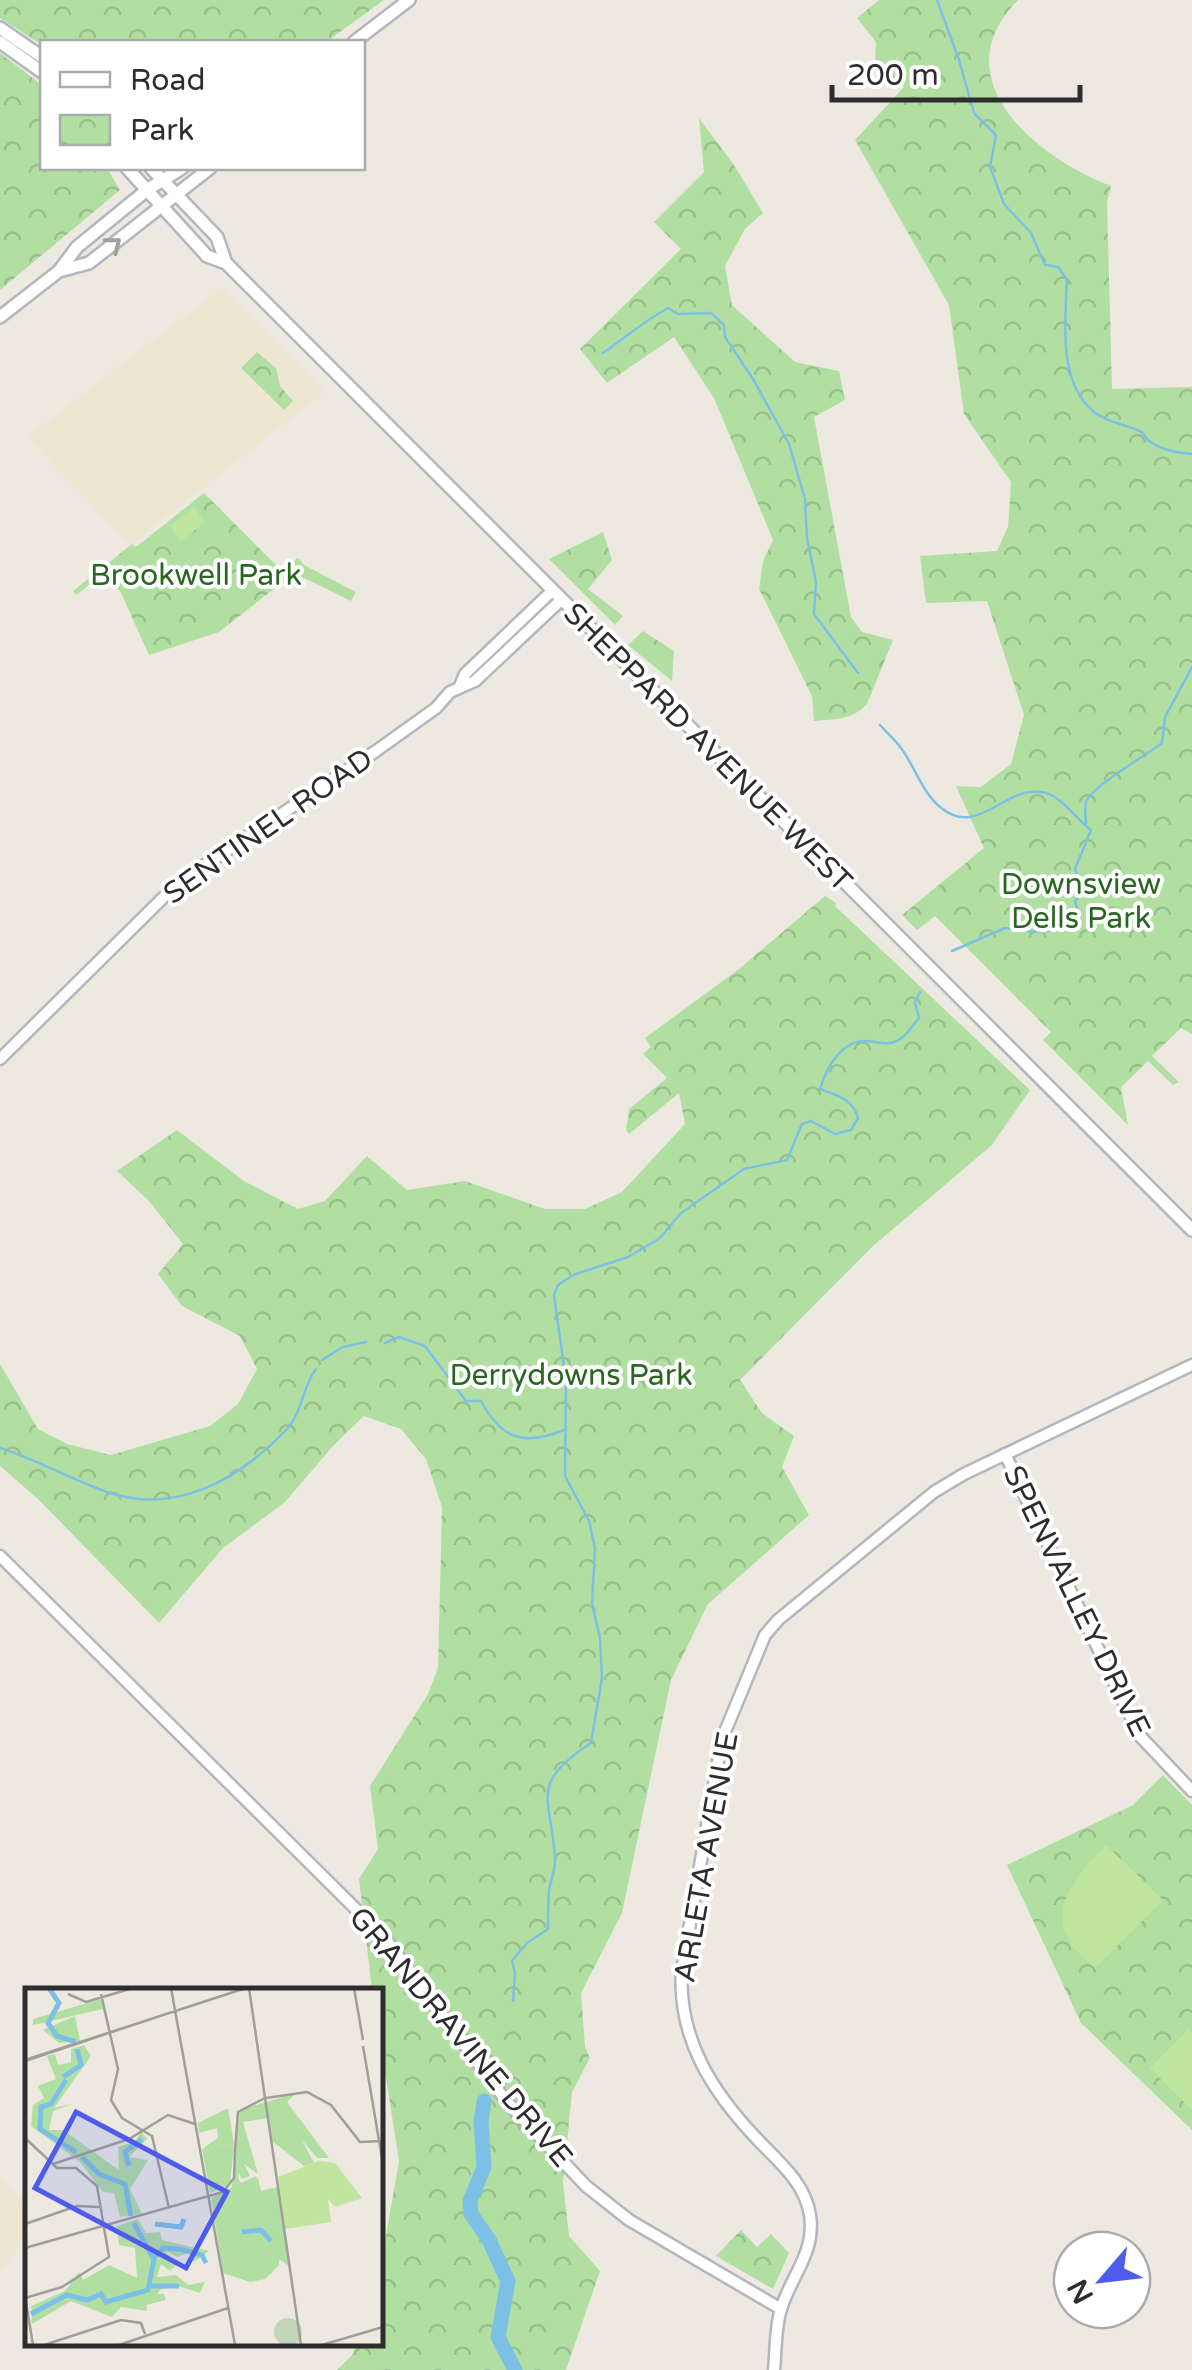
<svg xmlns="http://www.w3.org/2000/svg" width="1192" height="2370" viewBox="0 0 1192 2370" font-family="'Varela Round',sans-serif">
<defs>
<pattern id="park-crowns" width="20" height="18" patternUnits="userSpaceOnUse" patternTransform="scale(2.5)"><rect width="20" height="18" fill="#b1dfa2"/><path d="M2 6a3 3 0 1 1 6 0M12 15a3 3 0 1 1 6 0" fill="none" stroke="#99c08c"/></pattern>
</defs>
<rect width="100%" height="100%" fill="#ede9e1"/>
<g fill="#ede7d2">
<path d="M221,288L325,392L130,545L27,437Z"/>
<path d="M0,2178L28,2206L27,2238L0,2273Z"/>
</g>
<g fill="url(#park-crowns)">
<path d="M0,0H384L326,42L42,45L0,18Z"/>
<path d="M879,0H1018C940,79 1037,158 1111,186L1107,202L1112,389L1192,387V1034L1181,1028L1152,1056L1179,1082L1173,1085L1148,1061L1121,1087L1128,1125L1043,1040L1051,1032L935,916L917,930L902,915L984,848L956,786L981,787L1011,764L1024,715L987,601L926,603L920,556L997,551L1008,527L1011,482L964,414L949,305L855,140L904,87L875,62L876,42L857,18Z"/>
<path d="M0,53L42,85V168H107L120,190L0,290Z"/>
<path d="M699,118L734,165L763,213L745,229L725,266L732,305L795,362L839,371L845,400L814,417L851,617L862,632L893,640L867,704C853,720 834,719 814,721L812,696L759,589L763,561L773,540L714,398L674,337L607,383L580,349L681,249L654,222L704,172Z"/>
<path d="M257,352L276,368L280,386L293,401L284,410L241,368Z"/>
<path d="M204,493L281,570L298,558L304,565L356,592L351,601L294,573L219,632L149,655L121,593L106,572L76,595L73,591L132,544L136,547Z"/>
<path d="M603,532L612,560L588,589L623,616L615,625L549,559Z"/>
<path d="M643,631L674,651L672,681L628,645Z"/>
<path d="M825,896L836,903L835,906L1030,1090L992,1145L873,1246L740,1380L762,1413L794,1436L782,1467L809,1515L708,1604L671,1680L622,1913L581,1993L585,2047L590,2058L572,2092L563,2183L569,2236L600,2271L566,2370H337L352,2355L357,2343L380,2342V2270L399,2161L380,2040V1990H372L359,1879L378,1849L370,1786L428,1694L438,1668L442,1507L426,1459L401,1429L364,1416L333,1446L285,1502L223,1548L159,1623L39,1500L0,1466V1364L38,1429L67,1444L111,1455L210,1426L238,1404L257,1369L240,1336L182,1306L158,1274L183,1244L149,1201L117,1171L177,1130L244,1181L298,1209L325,1201L367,1156L407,1190L465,1181L545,1209H585L622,1192L685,1124L679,1093L629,1134L626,1130L629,1109L667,1078L643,1054L651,1047L645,1038L739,969Z"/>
<path d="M1163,1775L1192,1805V2130L1081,2023L1007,1865L1133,1805Z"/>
<path d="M741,2230L757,2247L771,2234L789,2253L773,2289L716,2256Z"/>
</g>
<g fill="#c0e59f">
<path d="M194,507L205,522L181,541L170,526Z"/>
<path d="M1106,1845L1163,1900L1095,1968C1038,1924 1065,1887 1106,1845Z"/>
<path d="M1188,2030L1192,2033V2110L1150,2068Z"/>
</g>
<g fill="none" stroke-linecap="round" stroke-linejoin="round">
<g stroke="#7dc0e6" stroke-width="2.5">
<path d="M937,0L959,60L974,113L996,135L990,167L1004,204L1031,233L1045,265L1058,267L1067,280C1065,321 1058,383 1094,412C1106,422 1123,424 1137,430C1147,434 1140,432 1148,440C1159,449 1178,453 1192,454"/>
<path d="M603,353C625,338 644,321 668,308L678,314L711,313L724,325L725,337L753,379L789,444L805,499L807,538L816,582L814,614L858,673"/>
<path d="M880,725C887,733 895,740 901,748C915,767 922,792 940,807C978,839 1003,786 1042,792C1058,794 1074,815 1085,825"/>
<path d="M952,951L1005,928L1034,932L1053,930L1079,916L1075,901L1084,892L1075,869L1091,830L1086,826C1086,819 1084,809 1086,802C1091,787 1145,756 1162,743L1165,717L1192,667"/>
<path d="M385,1343L399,1337L425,1346L466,1401H481C501,1438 522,1447 564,1430"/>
<path d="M322,1360L343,1347L366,1342"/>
<path d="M0,1448C37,1460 71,1479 107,1492C176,1516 239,1479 286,1430C303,1412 302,1387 316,1369"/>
<path d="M513,2001L515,1973L512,1961L527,1943L548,1929C548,1916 548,1903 549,1890C551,1879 556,1869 555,1858C551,1797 528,1784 591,1743L602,1678L600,1638L592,1604L595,1548L589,1521L565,1476L566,1381L554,1295L558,1285L573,1275L628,1257L660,1238L681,1213L744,1169L787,1160L802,1124L811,1121L835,1134L851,1130L858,1118C853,1099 838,1096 820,1089C826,1069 841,1040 866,1041C877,1041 886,1046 897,1041C906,1037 912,1026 919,1018L915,1002L920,992"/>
</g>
<path stroke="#7dc0e6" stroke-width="15" d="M484,2101L481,2122L484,2167L470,2201L471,2214L489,2240L508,2281L498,2337L515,2370"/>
<defs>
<g id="tertiary">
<path d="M459,688L465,674L552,591"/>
<path d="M0,1059L178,883L376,751L436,708L450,692L475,681L561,600"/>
<path d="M1005,1454L1140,1736L1192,1791"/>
<path d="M0,1556L385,1938L507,2102L586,2186L629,2220L781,2309"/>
<path d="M774,2370C776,2350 775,2328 781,2309C791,2276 816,2252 810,2215C805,2183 780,2163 758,2140C713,2093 677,2038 682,1970L722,1739L765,1635L778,1620L934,1492L964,1474L1192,1365"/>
</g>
<g id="secondary">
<path d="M0,28L42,57"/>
<path d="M0,42L42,72"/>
<path d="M354,42L409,0"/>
<path d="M127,168L207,256L226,263L1192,1230"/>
<path d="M151,168L217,237L226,263"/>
<path d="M59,271L89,263L210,168"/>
<path d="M0,317L59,271L77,247L147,190L182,168"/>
</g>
</defs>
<use href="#tertiary" stroke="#b4b5bf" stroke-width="15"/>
<use href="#secondary" stroke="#b4b5bf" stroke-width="16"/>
<use href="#tertiary" stroke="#fff" stroke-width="10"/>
<use href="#secondary" stroke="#fff" stroke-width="11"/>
</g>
<defs><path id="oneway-chevron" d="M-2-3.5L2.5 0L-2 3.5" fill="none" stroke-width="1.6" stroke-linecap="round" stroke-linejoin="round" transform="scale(2.5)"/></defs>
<use stroke="#a0a0a0" href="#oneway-chevron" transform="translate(114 244) rotate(-38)"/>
<g text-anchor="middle" stroke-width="8" stroke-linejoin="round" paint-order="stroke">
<g font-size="30" fill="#286621" stroke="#fff">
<text x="196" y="585">Brookwell Park</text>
<text x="1081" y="894">Downsview<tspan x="1081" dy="34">Dells Park</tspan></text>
<text x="571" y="1385">Derrydowns Park</text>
</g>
<g font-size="30" fill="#2d2d2d" stroke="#fff">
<text transform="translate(708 747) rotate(45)" y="10">SHEPPARD AVENUE WEST</text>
<text transform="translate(268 826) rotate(-35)" y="10">SENTINEL ROAD</text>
<text transform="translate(1077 1601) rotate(64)" y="10">SPENVALLEY DRIVE</text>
<text transform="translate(706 1857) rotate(-80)" y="10">ARLETA AVENUE</text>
<text transform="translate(461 2037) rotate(50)" y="10">GRANDRAVINE DRIVE</text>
</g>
</g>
<g transform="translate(25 1988)">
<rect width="358" height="358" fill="#ede9e1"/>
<path d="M76,11L78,21L8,37V31ZM271,105L262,114L304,170H292L277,152L289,175L279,178L247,153L244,130L218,134L233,186L219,176L225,188L216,191L214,184L213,190L217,197L233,190L236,203L253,208L256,230L254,277L240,291L225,294L198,285L215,122ZM203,120L209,156L177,161L193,150L192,140L174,145L173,135Z" fill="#b1dfa2"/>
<path d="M249 344a14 14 0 1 1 28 0a14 14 0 1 1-28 0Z" fill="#c4d6b9"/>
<path d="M50,28L55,53L34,55L18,42ZM59,57L66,68L29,120L47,116L28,123L24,142H38L94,182L93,159L111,153L116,143L122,151L104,169L123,172L105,201L117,226L95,229L89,205L78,204L55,174L6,138L8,117L19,110L13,98L31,91L22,68L30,66L33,77L46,74V61ZM209,156L205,197L185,205L177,161ZM231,188L236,203L252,199L264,278L254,271L246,286L230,293L198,285L186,209ZM113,231L121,245L135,244L137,252L184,263L169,274L164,265L152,269L139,262L152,276L145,283L136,276L132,289L151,287L163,297L180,294L175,305L150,297L135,302L132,306H139L141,312L121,317L122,323L96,319L87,329L46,313L7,336L6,318L40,303L54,284L58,292L84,277L112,290L110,260L94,257L92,238Z" fill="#b1dfa2"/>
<path d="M294,173L310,175L337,210L310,219L303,211L306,234L260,241L253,189Z" fill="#c0e59f"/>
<path fill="none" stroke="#7dc0e6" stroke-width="5" d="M24,0L34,15L23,35L32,48L51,54M38,89L56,77L52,61M41,92L26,116L16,119L15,141L51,164M57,169L74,186L100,196L106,228M104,178L100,164L117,151M130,236L156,239L159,231M217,244L236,242L246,253M130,269L138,260L155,261L177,267L181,275M123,298H154M6,326L42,307L62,312L76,306L81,314L123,302L129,272L109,235"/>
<path fill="none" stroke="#a09e99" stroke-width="2.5" d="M146,0L210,357M224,0L276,357M329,0L338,52M43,6L61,14L108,0M76,6L93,81L86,112L97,130L127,148L144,220M338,58L358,176M0,72L221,0M0,73L144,25M241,110L282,104L306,117L335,154L358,153M0,150L32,180H51L72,198L84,269L37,299L0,310M210,163L213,124L240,110M28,176L104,151L143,127L170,136M0,236L52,218L75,219M0,260L198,204L209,190L210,161M0,308L8,357M19,357L96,332L116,335L120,346M94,357L203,320M297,357L358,339"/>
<path fill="#4e5ced" fill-opacity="0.15" stroke="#4e5ced" stroke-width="5" d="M51,124L202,204L161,280L10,200Z"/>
<rect width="358" height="358" fill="none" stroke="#2d2d2d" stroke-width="5"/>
</g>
<rect x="40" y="40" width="325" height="130" fill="#ffffff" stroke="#ababab" stroke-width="2.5"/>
<rect x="60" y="72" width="50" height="15" fill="#ffffff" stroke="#ababab" stroke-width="2.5"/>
<text x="130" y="90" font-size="30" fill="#2d2d2d">Road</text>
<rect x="60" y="115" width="50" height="30" fill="url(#park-crowns)" stroke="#ababab" stroke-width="2.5"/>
<text x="130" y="140" font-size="30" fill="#2d2d2d">Park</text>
<g transform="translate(1102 2280) rotate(242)"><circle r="48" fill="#ffffff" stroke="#ababab" stroke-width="2.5"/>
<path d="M0-8L18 38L0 25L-18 38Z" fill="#4e5ced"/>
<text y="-15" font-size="28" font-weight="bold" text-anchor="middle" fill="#2d2d2d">N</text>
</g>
<path d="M832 85v15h248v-15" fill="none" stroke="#2d2d2d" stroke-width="5"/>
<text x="847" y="85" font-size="30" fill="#2d2d2d" stroke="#ffffff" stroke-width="8" paint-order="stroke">200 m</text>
</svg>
